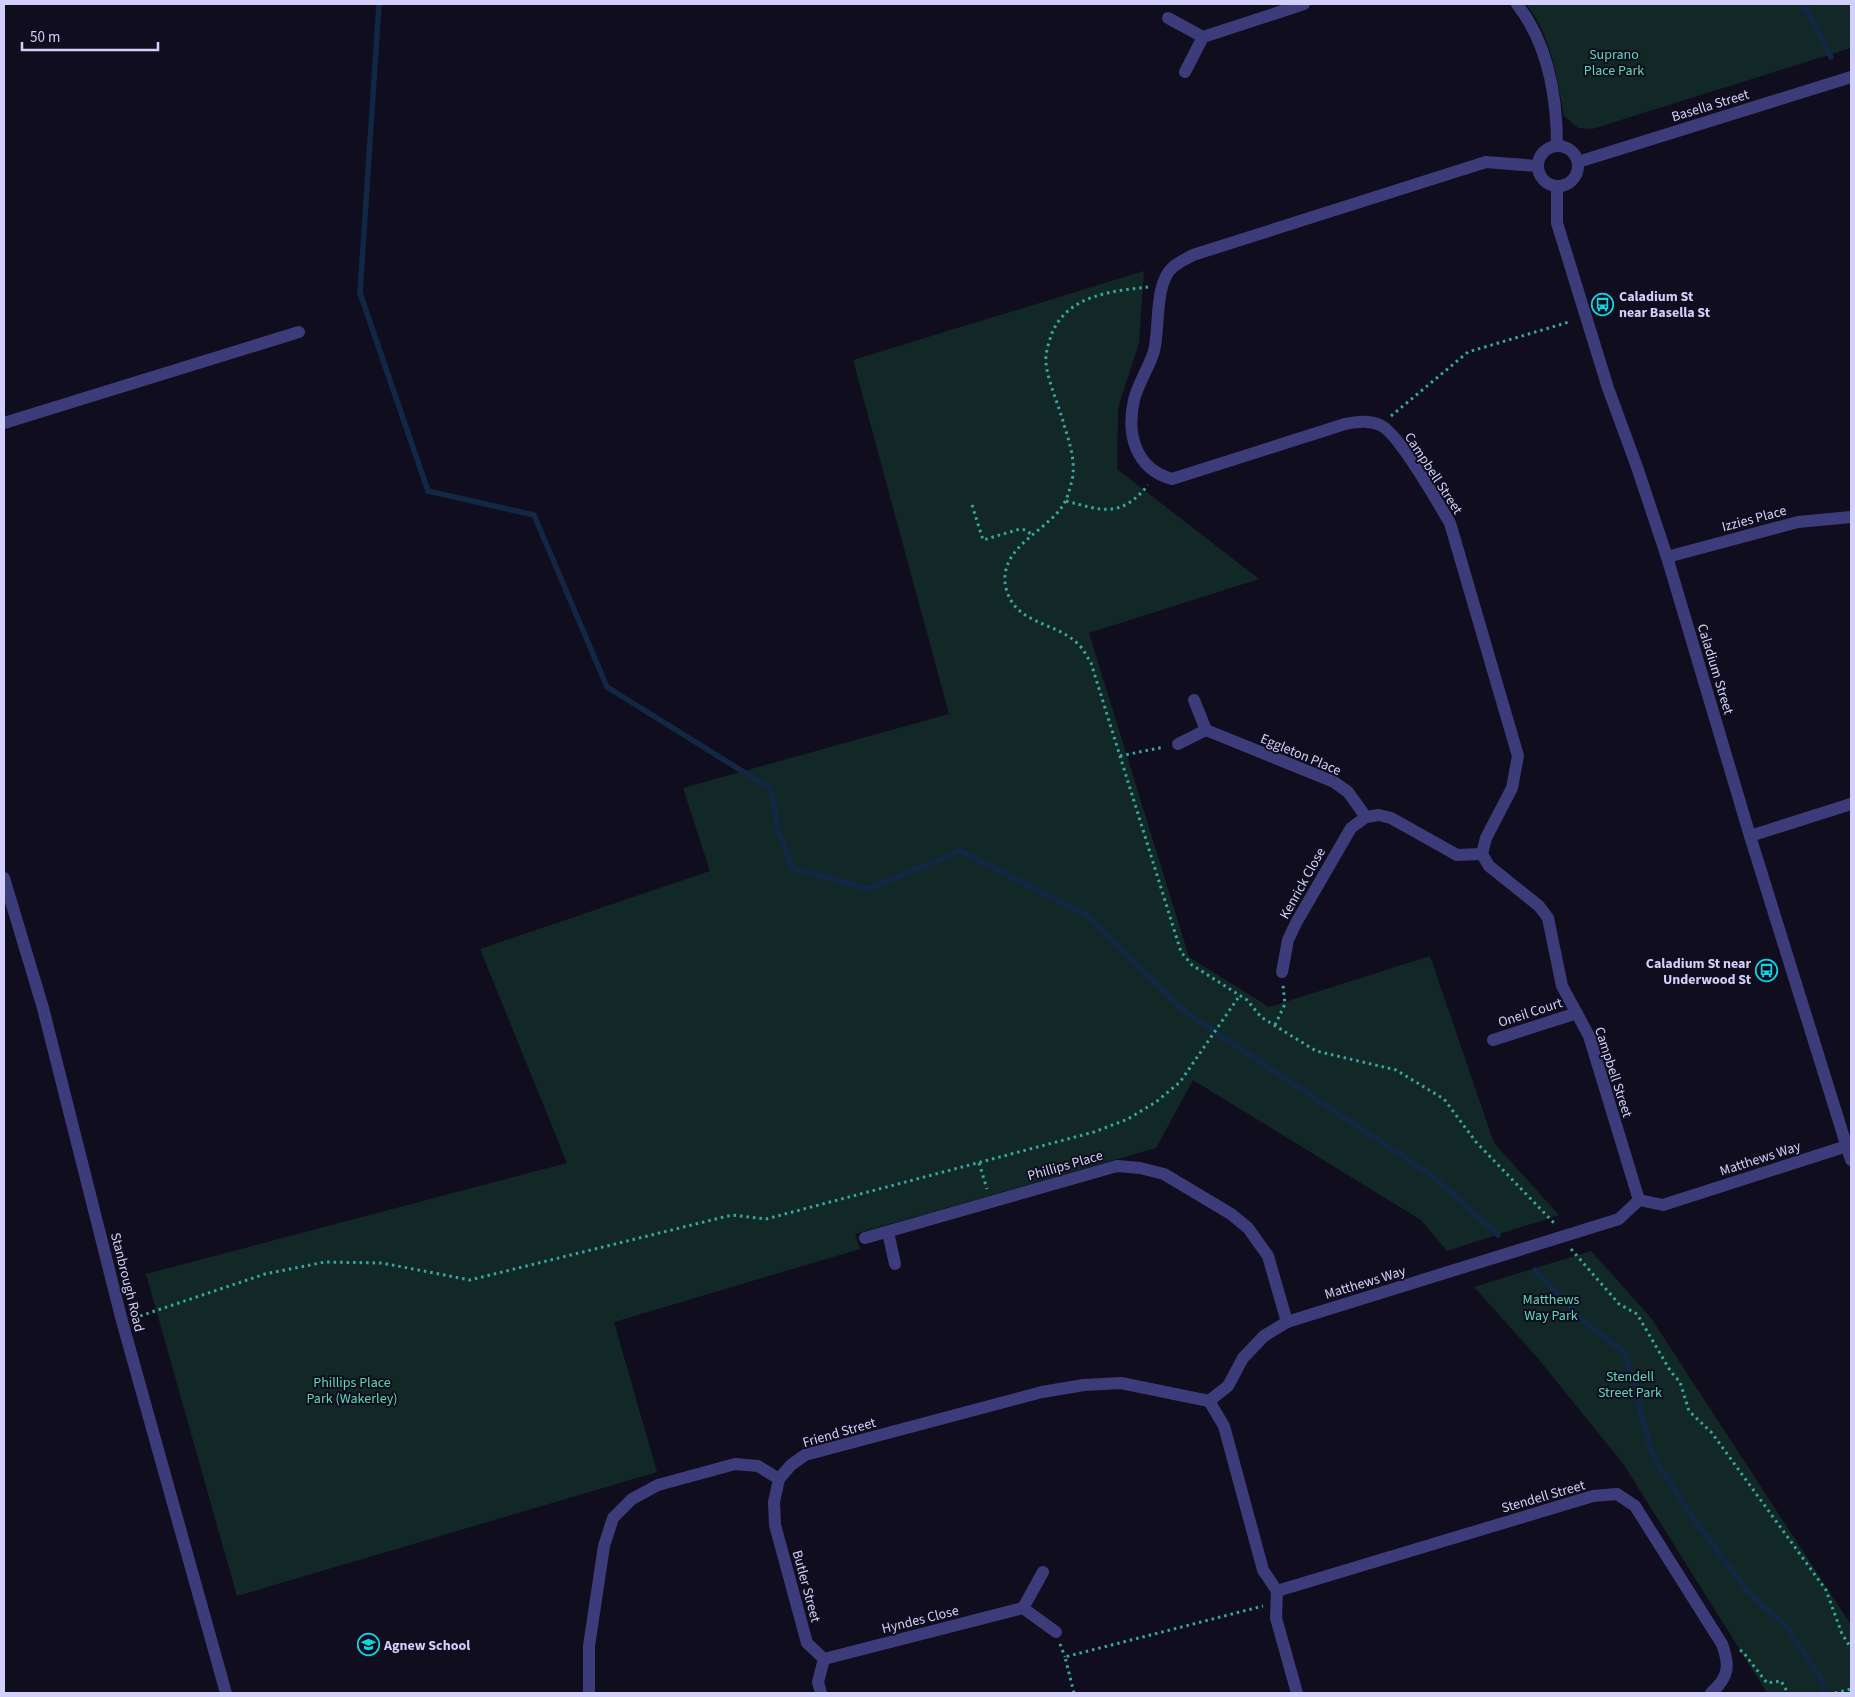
<svg xmlns="http://www.w3.org/2000/svg" width="1855" height="1697" viewBox="0 0 1855 1697" font-family="'Source Sans 3',sans-serif">
<rect width="100%" height="100%" fill="#100e1e"/>
<g fill="#112826">
<path d="M1526,4H1851V48L1592,129L1578,128L1564,116C1557,77 1551,35 1526,4Z"/>
<path d="M1144,271L1139,343L1118,408L1117,469L1259,579L1089,633L1189,957L1269,1007L1430,956L1494,1143L1559,1215L1447,1251L1421,1220L1193,1080L1156,1148L855,1234L860,1249L614,1322L657,1472L237,1596L146,1274L567,1163L480,949L710,871L683,788L949,714L853,360Z"/>
<path d="M1591,1251L1651,1318L1851,1625V1693H1767L1624,1465L1536,1356L1474,1287Z"/>
</g>
<g fill="none" stroke-linecap="round" stroke-linejoin="round">
<g stroke="#112744" stroke-width="5.5">
<path d="M379,4L360,293L428,491L534,515L607,687L771,789L778,831L792,868L868,889L960,851L1085,914L1188,1014L1434,1177L1498,1235"/>
<path d="M1801,4L1809,13L1831,57"/>
<path d="M1535,1270L1580,1318L1625,1353L1652,1454L1690,1514L1746,1589L1787,1628L1822,1680L1824,1693"/>
</g>
<g stroke="#37a89e" stroke-width="3" stroke-dasharray="2.5 4" stroke-linecap="butt">
<path d="M1148,287C1112,291 1068,295 1052,333C1049,342 1045,353 1046,363C1048,383 1059,405 1064,425C1070,444 1077,465 1071,484C1068,496 1065,505 1056,514C1036,536 998,552 1006,588C1015,625 1055,621 1078,644C1083,648 1087,657 1091,663L1181,952L1192,965L1247,1000L1261,1017L1316,1051L1396,1070L1444,1099L1476,1142L1554,1223"/>
<path d="M1391,416L1468,352L1569,322"/>
<path d="M1066,501C1103,511 1121,518 1148,485"/>
<path d="M972,505L983,540L1020,529L1026,530L1032,535"/>
<path d="M1120,756L1164,747"/>
<path d="M1275,1025L1285,1004L1283,985"/>
<path d="M979,1163L987,1189"/>
<path d="M1571,1249L1619,1304L1637,1314L1671,1372L1680,1382L1689,1411L1712,1433L1826,1590L1842,1634L1851,1648"/>
<path d="M134,1318L265,1274L325,1262L382,1263L470,1280L732,1215L766,1219L1094,1132L1128,1119L1156,1102L1180,1082L1240,995"/>
<path d="M1060,1644L1065,1657"/>
<path d="M1740,1650L1743,1652L1767,1683L1781,1681L1788,1693"/>
<path d="M1074,1693L1065,1657L1263,1606"/>
<path d="M1835,1693L1851,1689"/>
</g>
<g stroke="#3d3c7a" stroke-width="12">
<path d="M1517,4C1548,44 1557,97 1557,146"/>
<path d="M1168,18L1203,37L1185,72"/>
<path d="M1203,37L1304,4"/>
<circle cx="1558" cy="166" r="20"/>
<path d="M1578,162L1851,77"/>
<path d="M1537,166L1486,162L1193,255C1186,259 1179,262 1173,267C1154,283 1160,328 1154,351C1149,368 1138,383 1134,400C1126,435 1136,469 1172,479L1345,424C1357,422 1368,420 1380,425C1398,432 1438,503 1450,523L1518,756L1512,788L1486,838L1482,854L1489,866L1539,906L1548,918L1562,986L1589,1036L1639,1200"/>
<path d="M1557,187V223L1608,388L1637,467L1667,557L1750,836L1851,1160"/>
<path d="M4,423L299,332"/>
<path d="M1667,557L1798,522L1851,517"/>
<path d="M1206,730L1334,782L1348,792L1366,817L1379,815L1391,818L1457,855L1482,854"/>
<path d="M1178,744L1206,730L1194,700"/>
<path d="M1750,836L1851,804"/>
<path d="M4,878L43,1008L122,1321L226,1693"/>
<path d="M1282,972L1288,940L1296,923L1351,828L1366,817"/>
<path d="M1493,1040L1577,1013"/>
<path d="M888,1232L895,1264"/>
<path d="M865,1238L1117,1166L1140,1168L1164,1174L1231,1214L1248,1228L1268,1256L1287,1322"/>
<path d="M779,1479L774,1502L775,1525L807,1643L824,1659L818,1682L821,1693"/>
<path d="M1043,1572L1023,1608L1056,1632"/>
<path d="M1277,1591L1593,1496L1617,1494L1635,1506L1722,1644C1730,1666 1729,1677 1711,1693"/>
<path d="M824,1659L1023,1608"/>
<path d="M589,1693V1646L604,1546L613,1518L632,1499L658,1485L735,1464L758,1466L779,1479L791,1465L805,1455L1042,1392L1084,1385L1121,1383L1209,1401"/>
<path d="M1297,1693L1276,1618L1277,1591L1263,1570L1224,1426L1209,1401L1228,1386L1243,1358L1264,1336L1287,1322L1619,1219L1639,1200L1663,1205L1847,1146"/>
</g>
</g>
<defs>
<symbol id="bus-ring" viewBox="-11 -11 22 22"><circle r="9.5" fill="#100e1e" stroke="#11d5e5" stroke-width="1.5"/><path d="M-5-6H5V4H4V6H2V4H-2V6H-4V4H-5ZM-3.5-4V0h7V-4ZM-3.5 1.2v1.5H-2V1.2ZM2 1.2v1.5H3.5V1.2Z" fill="#11d5e5"/></symbol>
<symbol id="school-ring" viewBox="-11 -11 22 22"><circle r="9.5" fill="#100e1e" stroke="#11d5e5" stroke-width="1.5"/><path d="M0-5L7-2L0 1L-7-2ZM-4 1L0 2.5L4 1V4Q0 6-4 4Z" fill="#11d5e5"/></symbol>
</defs>
<g fill-rule="evenodd">
<use href="#bus-ring" x="1590" y="292" width="25" height="25"/>
<use href="#bus-ring" x="1754" y="958" width="25" height="25"/>
<use href="#school-ring" x="356" y="1632" width="25" height="25"/>
</g>
<g text-anchor="middle" stroke-width="4" stroke-linejoin="round" paint-order="stroke">
<g font-size="14" fill="#61d5b5" stroke="#100e1e">
<text x="1614" y="59">Suprano<tspan x="1614" dy="16">Place Park</tspan></text>
<text x="1551" y="1304">Matthews<tspan x="1551" dy="16">Way Park</tspan></text>
<text x="1630" y="1381">Stendell<tspan x="1630" dy="16">Street Park</tspan></text>
<text x="352" y="1387">Phillips Place<tspan x="352" dy="16">Park (Wakerley)</tspan></text>
</g>
<g font-size="14" fill="#d3cffb" stroke="#100e1e">
<text transform="translate(1710 105) rotate(-17)" y="5">Basella Street</text>
<text transform="translate(1434 473) rotate(57)" y="5">Campbell Street</text>
<text transform="translate(1754 518) rotate(-15)" y="5">Izzies Place</text>
<text transform="translate(1716 669) rotate(73)" y="5">Caladium Street</text>
<text transform="translate(1301 754) rotate(23)" y="5">Eggleton Place</text>
<text transform="translate(1302 883) rotate(-61)" y="5">Kenrick Close</text>
<text transform="translate(1530 1012) rotate(-18)" y="5">Oneil Court</text>
<text transform="translate(1614 1072) rotate(72)" y="5">Campbell Street</text>
<text transform="translate(1760 1158) rotate(-18)" y="5">Matthews Way</text>
<text transform="translate(1065 1165) rotate(-16)" y="5">Phillips Place</text>
<text transform="translate(128 1282) rotate(76)" y="5">Stanbrough Road</text>
<text transform="translate(1365 1282) rotate(-17)" y="5">Matthews Way</text>
<text transform="translate(839 1432) rotate(-16)" y="5">Friend Street</text>
<text transform="translate(1543 1496) rotate(-16)" y="5">Stendell Street</text>
<text transform="translate(807 1586) rotate(75)" y="5">Butler Street</text>
<text transform="translate(920 1619) rotate(-14)" y="5">Hyndes Close</text>
</g>
<g font-size="14" font-weight="bold" fill="#d3cffb" stroke="#100e1e" text-anchor="start">
<text x="1619" y="301">Caladium St<tspan x="1619" dy="16">near Basella St</tspan></text>
<text x="1751" y="968" text-anchor="end">Caladium St near<tspan x="1751" dy="16">Underwood St</tspan></text>
<text x="384" y="1650">Agnew School</text>
</g>
</g>
<rect width="1855" height="1697" fill="none" stroke="#d3cffb" stroke-width="10"/>
<path d="M22 42v8h136v-8" fill="none" stroke="#d3cffb" stroke-width="2.5"/>
<text x="30" y="42" font-size="15" fill="#d3cffb" stroke="#100e1e" stroke-width="4" paint-order="stroke">50 m</text>
</svg>
